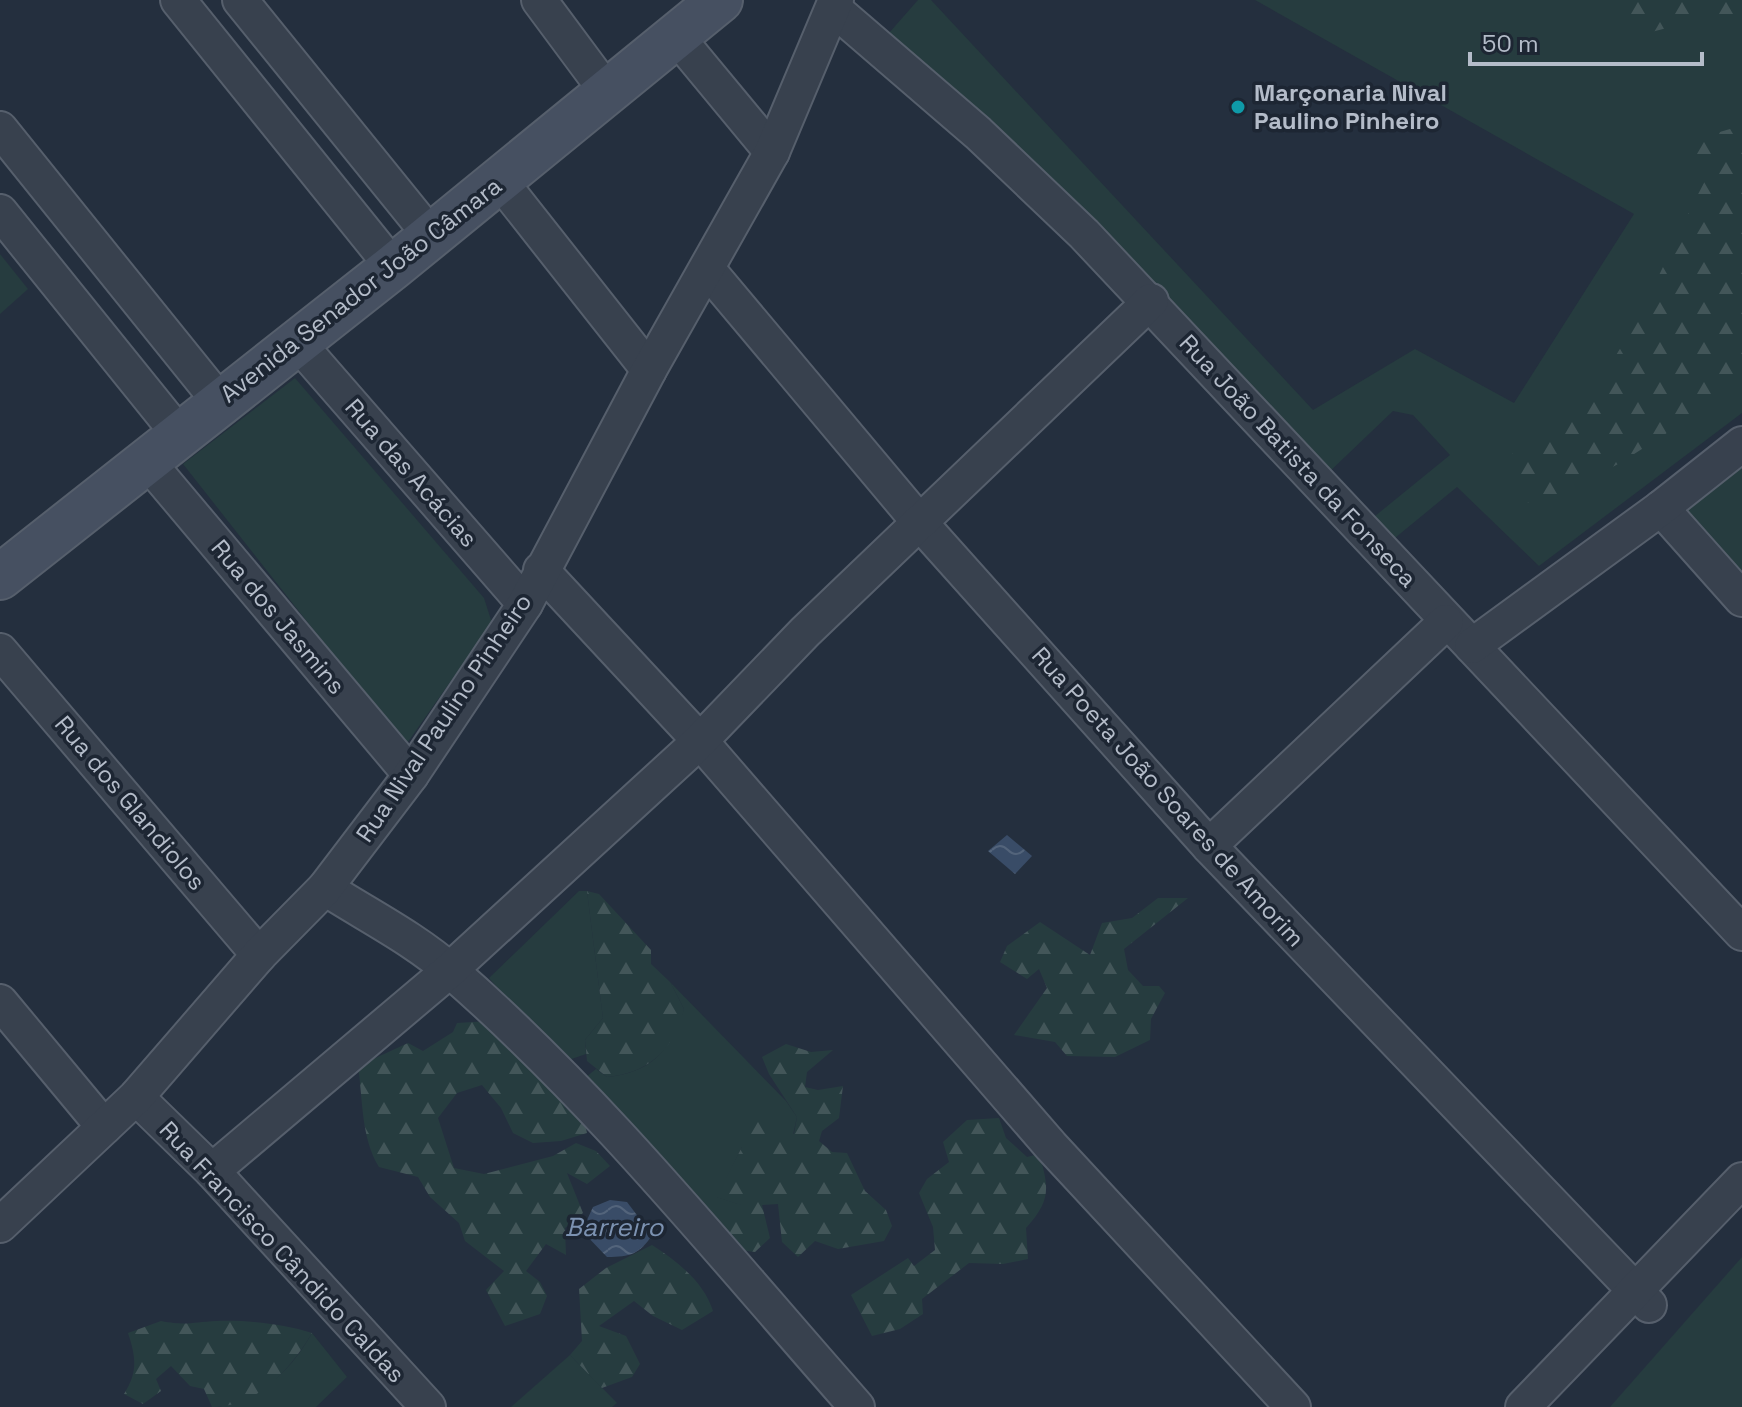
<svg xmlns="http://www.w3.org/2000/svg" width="1742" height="1407" viewBox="0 0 1742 1407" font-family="'Space Grotesk',sans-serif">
<defs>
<pattern id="forest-firs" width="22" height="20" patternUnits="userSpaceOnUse" patternTransform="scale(2)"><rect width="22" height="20" fill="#263c3f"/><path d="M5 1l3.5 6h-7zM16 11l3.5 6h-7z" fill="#435659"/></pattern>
<pattern id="water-waves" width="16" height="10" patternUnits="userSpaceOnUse" patternTransform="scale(2)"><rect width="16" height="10" fill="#394c67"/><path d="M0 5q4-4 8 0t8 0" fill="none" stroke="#53647b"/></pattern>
</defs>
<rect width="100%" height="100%" fill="#242f3e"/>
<g fill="#263c3f">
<path d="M918,0H931L1313,410L1415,349L1514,403L1634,214L1255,0H1742V413L1539,566L1457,487L1384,547L1364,525L1450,455L1413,415L1393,411L1325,476L889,33Z"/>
<path d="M0,254L28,289L0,314Z"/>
<path d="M295,378L484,598L492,623L405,746L183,464Z"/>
<path d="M1742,459V572L1684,507Z"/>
<path d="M579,891H587L603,1018L585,1040L586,1054L563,1062L489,978Z"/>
<path d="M670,982L786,1101L797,1117L793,1135L742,1147L717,1197L742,1205L723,1238L586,1077L596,1069L607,1077C654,1072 669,1050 684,1009Z"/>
<path d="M1742,1257V1407H1610Z"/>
<path d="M312,1333L347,1377L316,1407H219C266,1391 287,1376 312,1333Z"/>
<path d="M570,1355L617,1403L612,1407H511Z"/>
</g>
<g fill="url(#forest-firs)">
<path d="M1595,0H1742V18L1690,22L1636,36Z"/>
<path d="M1737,127L1742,128V385L1620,463L1538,507L1520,499L1496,461C1510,454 1528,449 1540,440C1624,379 1658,268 1705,181L1685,142Z"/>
<path d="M587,891L599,894L651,950V964L670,982L684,1009C674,1049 649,1073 607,1077L587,1061L585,1040L603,1018Z"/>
<path d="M1158,898H1188L1124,949L1128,970L1143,986H1159L1165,993L1151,1019L1150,1040L1115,1057L1067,1056L1055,1042L1014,1035L1047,988L1039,969L1027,979L1000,962L1007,946L1040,922L1090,955L1102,923L1132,918Z"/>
<path d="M489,1021L560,1089L565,1108L584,1119L587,1133L561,1141L533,1143L513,1133L501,1108L482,1085L457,1093L438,1118L454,1168L484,1174L553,1156L576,1143L596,1151L610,1166L587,1184L567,1173L583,1213L565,1228L566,1255L546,1244L526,1271L540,1282L547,1296L540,1314L505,1326L486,1290L504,1271L465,1241L459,1223L430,1197L418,1177L379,1167C361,1138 363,1100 358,1066L408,1043L423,1051L453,1032L457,1023Z"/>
<path d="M786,1044L811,1052L833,1050L807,1072L805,1087L818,1090L843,1086L839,1118L822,1131L819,1141L832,1152L847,1153L865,1191L886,1210L892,1226L884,1241L838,1249L815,1241L798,1257L782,1242L778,1204L762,1205L770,1238L755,1252L731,1249L723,1238L720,1222L741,1205L716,1197L742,1147L738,1130L764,1117L794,1134L797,1117L769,1074L762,1057Z"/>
<path d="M999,1118L1006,1138L1027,1157L1039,1154C1050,1189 1050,1201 1026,1228L1028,1259L1003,1264L969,1263L922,1299L923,1314L900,1329L872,1336L851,1295L908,1258L914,1266L935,1250L933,1227L919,1193L927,1179L949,1162L943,1142L967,1120Z"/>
<path d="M652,1245C677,1261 704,1282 713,1311L682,1330L653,1316L634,1301L599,1326L626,1336L640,1364L632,1377L602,1388L570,1355L582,1341L579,1289L606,1268Z"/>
<path d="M161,1321C187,1326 193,1322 217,1321C247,1320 283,1324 312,1333C291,1368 258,1407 212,1407L204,1389L190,1386L171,1366L156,1379L161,1391L143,1404L124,1394C138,1372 136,1357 128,1333Z"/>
</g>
<g fill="url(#water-waves)">
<path d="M1007,835L1032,856L1015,874L988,851Z"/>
<path d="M610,1200L627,1202L652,1235C640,1254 630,1257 607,1257L582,1231L593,1207Z"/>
</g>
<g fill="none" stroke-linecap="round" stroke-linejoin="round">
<defs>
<g id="minor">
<path d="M178,0L393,267"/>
<path d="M240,0L431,236"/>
<path d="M539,0L608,93"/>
<path d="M834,9L978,133L1084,234L1742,933"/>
<path d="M676,36L772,152"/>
<path d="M0,129L220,402"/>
<path d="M500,181L649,370"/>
<path d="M0,212L179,434"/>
<path d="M707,269L921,524L1209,846L1649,1305"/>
<path d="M297,342L525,604"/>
<path d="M146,460L411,775"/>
<path d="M1661,508L1742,599"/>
<path d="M541,570L700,741L1051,1146L1293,1407"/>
<path d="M1472,646L1661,508L1742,444"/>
<path d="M0,651L259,955"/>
<path d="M1209,846L1446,622"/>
<path d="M325,888C367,915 415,939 452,972C601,1102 726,1259 857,1407"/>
<path d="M0,1002L104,1127"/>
<path d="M136,1097L212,1171L428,1407"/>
<path d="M212,1171L450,970L700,741L805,632L1151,301"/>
<path d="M0,1225L136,1097L259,955L325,888L411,775L525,604L649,370L772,152L836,0"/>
<path d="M1523,1407L1742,1180"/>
</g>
<path id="secondary" d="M0,577L393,267L720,0"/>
</defs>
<use href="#minor" stroke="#565f6c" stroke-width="38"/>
<use href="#secondary" stroke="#565f6c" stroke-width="48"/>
<use href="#minor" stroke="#38414e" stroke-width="34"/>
<use href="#secondary" stroke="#465061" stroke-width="44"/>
</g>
<circle fill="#0f9aa8" stroke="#1d2633" stroke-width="3" cx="1238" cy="107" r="8"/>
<g text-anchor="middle" stroke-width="7" stroke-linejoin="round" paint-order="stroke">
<g font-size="24" font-weight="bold" fill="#b4bcc9" stroke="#1d2633" text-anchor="start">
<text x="1254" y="101">Marçonaria Nival<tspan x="1254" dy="28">Paulino Pinheiro</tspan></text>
</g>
<g font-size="24" fill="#b4bcc9" stroke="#1d2633">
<text transform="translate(361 290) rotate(-38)" y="8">Avenida Senador João Câmara</text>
<text transform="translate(1298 461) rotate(47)" y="8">Rua João Batista da Fonseca</text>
<text transform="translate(411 473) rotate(49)" y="8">Rua das Acácias</text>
<text transform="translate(278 617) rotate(50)" y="8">Rua dos Jasmins</text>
<text transform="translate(444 718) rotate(-56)" y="8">Rua Nival Paulino Pinheiro</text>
<text transform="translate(1168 797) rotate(48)" y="8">Rua Poeta João Soares de Amorim</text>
<text transform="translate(130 803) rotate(50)" y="8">Rua dos Glandiolos</text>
<text transform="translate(282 1252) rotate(47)" y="8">Rua Francisco Cândido Caldas</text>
</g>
<g font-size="26" font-style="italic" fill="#7c92b1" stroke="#1d2633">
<text x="614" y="1236">Barreiro</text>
</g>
</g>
<path d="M1470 52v12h232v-12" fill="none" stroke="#b4bcc9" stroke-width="4"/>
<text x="1482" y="52" font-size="24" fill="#b4bcc9" stroke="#1d2633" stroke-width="6" paint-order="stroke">50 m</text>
</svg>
